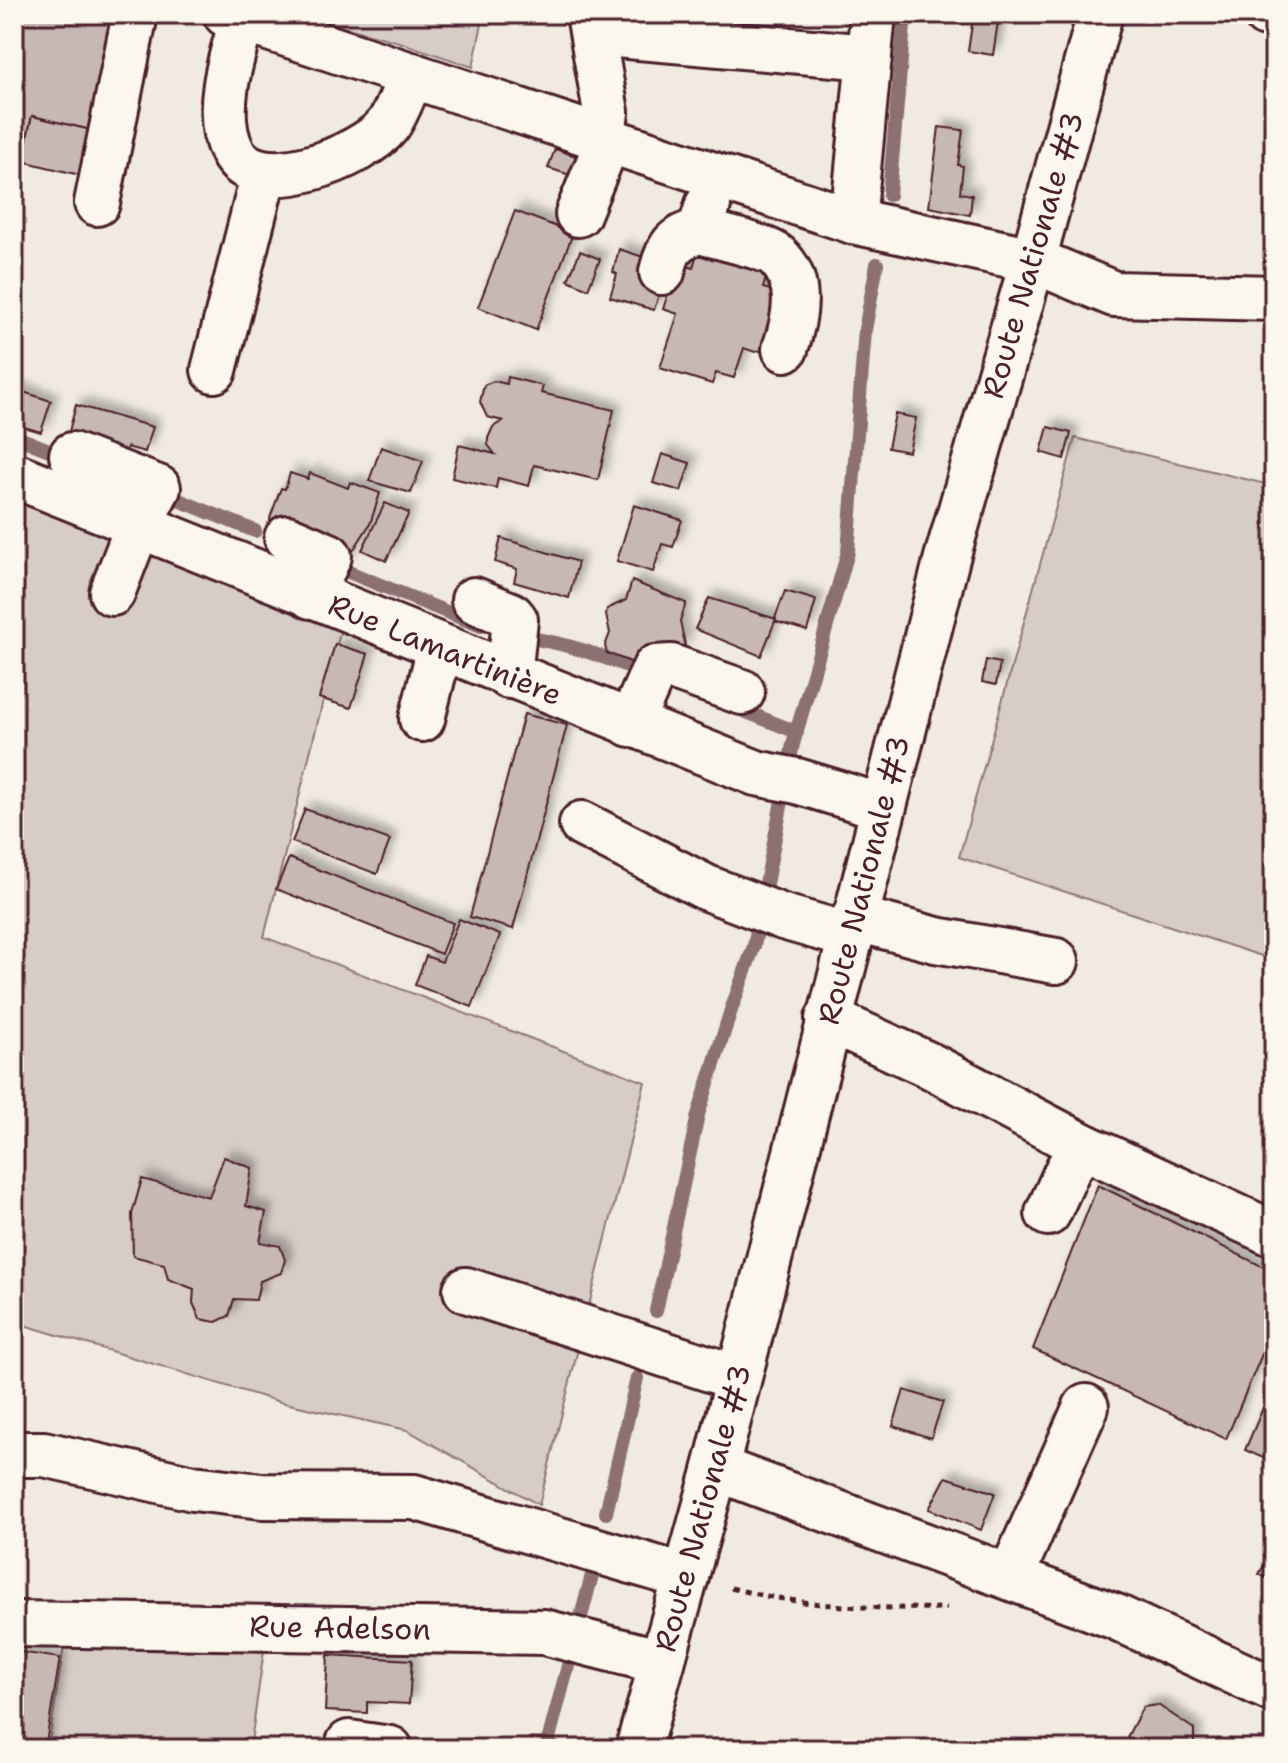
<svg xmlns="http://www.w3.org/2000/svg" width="1288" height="1763" viewBox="0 0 1288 1763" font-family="'Shantell Sans',sans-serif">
<defs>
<filter id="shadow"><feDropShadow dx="7" dy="-7" stdDeviation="4" flood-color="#0004"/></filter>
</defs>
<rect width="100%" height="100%" fill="#f0eae0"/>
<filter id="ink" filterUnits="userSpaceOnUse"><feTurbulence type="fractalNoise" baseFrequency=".0125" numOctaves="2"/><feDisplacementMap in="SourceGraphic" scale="16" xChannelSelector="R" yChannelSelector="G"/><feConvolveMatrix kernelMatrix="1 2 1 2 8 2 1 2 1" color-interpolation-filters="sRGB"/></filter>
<g filter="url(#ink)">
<g fill="#d8ccc6" stroke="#917678" stroke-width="2">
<path d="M297,14H484L473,67L399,42Z"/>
<path d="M1075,438L1274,486V960L959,857Z"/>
<path d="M14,499L341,629L264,937L645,1082L539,1505L407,1430L280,1402L14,1322Z"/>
<path d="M64,1645L264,1650L250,1749H48Z"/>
</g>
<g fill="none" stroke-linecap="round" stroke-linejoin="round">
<g stroke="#8c6f72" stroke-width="14">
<path d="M889,195L905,14"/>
<path d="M14,436L69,458"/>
<path d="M159,492L255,531"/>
<path d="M351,573L481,626"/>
<path d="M519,637C565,641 606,658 649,674"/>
<path d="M731,706L797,732"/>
<path d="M656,1311L698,1115L731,1010L754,946L793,744L848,552L865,330L877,264"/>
<path d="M606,1513L637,1378"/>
<path d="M546,1749L592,1575"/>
</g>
</g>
<g fill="#c8b8b3" stroke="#4a1f2b" stroke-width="2" filter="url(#shadow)">
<path d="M21,14H79L125,25L99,132L32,116L22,161L14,159V44Z"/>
<path d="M935,14H965L963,23L934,18Z"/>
<path d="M973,18L998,22L993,55L968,51Z"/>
<path d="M32,116L99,132L88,177L22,161Z"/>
<path d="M939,127L963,130L958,165L963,166L960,193L972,195L970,215L929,207Z"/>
<path d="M555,149L576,156L570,175L548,168Z"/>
<path d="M515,211L573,233L536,330L478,307Z"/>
<path d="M699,246L770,264L763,288L774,291L773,320L768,325L771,329L765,350L755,352L744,348L734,378L716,373L712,384L660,368L678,314L663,309L678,263L693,268Z"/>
<path d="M619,249L646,258L640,279L662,286L654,310L610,297L617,274L613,272Z"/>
<path d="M580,251L600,259L588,289L568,280Z"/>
<path d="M508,377L543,386L541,393L614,410L598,480L534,465L529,486L498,478L496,488L452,478L459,445L495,454L488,445V438L493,427L503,421L487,417L480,402L484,385L494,381L507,384Z"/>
<path d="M14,389L51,401L41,432L14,424Z"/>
<path d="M76,405L153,427L145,452L127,447L126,456L67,439Z"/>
<path d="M895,414L916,418L909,452L888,448Z"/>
<path d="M1048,427L1071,433L1064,459L1041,452Z"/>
<path d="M381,447L423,461L411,493L369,481Z"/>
<path d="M662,454L690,463L681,491L653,483Z"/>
<path d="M290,473L308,479L310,473L348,488L350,482L380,493L370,524L347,560L272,526L270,518L281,488L285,489Z"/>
<path d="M385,503L409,513L386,561L362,550Z"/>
<path d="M634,505L682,520L673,547L662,544L653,572L617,561Z"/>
<path d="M501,538L578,562L569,598L514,582L517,569L495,562Z"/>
<path d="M632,581L686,603L680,621L685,645L663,655L657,672L607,653L605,646L610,633L606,615L607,609L626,600Z"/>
<path d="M785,591L816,600L807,631L774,621Z"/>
<path d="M709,598L776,619L761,656L695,629Z"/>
<path d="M335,644L368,654L351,708L319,698Z"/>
<path d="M986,660L1000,663L996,685L982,682Z"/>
<path d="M524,714L567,725L513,929L470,917Z"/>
<path d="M305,809L390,840L377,874L292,842Z"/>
<path d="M289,858L453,923L441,954L276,889Z"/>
<path d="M459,919L500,935L472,1007L415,985L426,956L442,962Z"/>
<path d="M224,1157L252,1168L246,1206L266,1212L260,1242L280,1246L285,1260L281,1273L260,1281L256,1300L234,1299L229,1316L216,1322L200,1319L193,1303L194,1289L168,1279L164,1264L133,1256L132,1214L142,1179L209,1197Z"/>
<path d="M1098,1185L1274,1272V1326L1226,1439L1033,1349Z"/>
<path d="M1274,1382V1456L1272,1462L1245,1450Z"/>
<path d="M904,1390L943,1402L931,1438L893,1426Z"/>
<path d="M946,1477L995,1493L981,1530L929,1509Z"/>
<path d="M1274,1547V1582L1259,1574Z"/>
<path d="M19,1652L60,1658L45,1749H14V1669Z"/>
<path d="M328,1655L412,1660L409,1704L367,1702V1713L325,1711Z"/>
<path d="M1158,1705L1194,1729V1749H1149L1127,1737L1143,1707Z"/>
</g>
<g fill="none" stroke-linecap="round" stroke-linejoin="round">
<defs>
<g id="minor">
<path d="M226,14L853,221L1033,260L1114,294L1274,298"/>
<path d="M1266,14L1274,16"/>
<path d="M243,19C231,56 213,114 232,151C256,200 363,157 388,125C398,111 404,91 412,75"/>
<path d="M593,33L869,57"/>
<path d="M97,203L135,14"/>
<path d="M578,214L600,160L606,112L589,14"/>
<path d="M853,221L873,14"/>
<path d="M700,231C716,236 767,247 777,256C804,281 795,320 785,349"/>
<path d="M662,272C668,247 674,237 700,231L708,205"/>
<path d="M214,370L264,173"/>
<path d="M72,455L158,488L138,526L112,593"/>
<path d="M14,475L756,773L797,781L883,807"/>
<path d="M287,538L329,556L311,596"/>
<path d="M474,600L511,615L515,620L509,676"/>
<path d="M422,719L440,647"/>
<path d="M630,724L655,668L671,667L742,692"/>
<path d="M582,824L707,888L783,917L850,936"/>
<path d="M854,918L936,940L1056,961"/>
<path d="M828,1019L929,1065L1083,1146L1274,1234"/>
<path d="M1048,1213L1068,1169L1083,1146"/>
<path d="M466,1290L738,1378"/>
<path d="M14,1454H44L193,1488L262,1496L414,1497L686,1577"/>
<path d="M716,1468L1116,1617L1274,1690"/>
<path d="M1011,1576L1086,1407"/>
<path d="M14,1624L544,1632L662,1662"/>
<path d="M349,1743L390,1749"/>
</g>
<path id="major" d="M638,1749L716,1468L947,558L1033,260L1100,14"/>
</defs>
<use href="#minor" stroke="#4a1f2b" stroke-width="50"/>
<use href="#major" stroke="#4a1f2b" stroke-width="50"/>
<path stroke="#4a1f2b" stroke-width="5" stroke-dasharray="6 6" stroke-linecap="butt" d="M731,1588C805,1607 870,1609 947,1608"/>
<use href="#minor" stroke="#fbf7ec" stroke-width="44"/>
<use href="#major" stroke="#fbf7ec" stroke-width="44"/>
</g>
</g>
<g text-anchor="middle" stroke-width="6" stroke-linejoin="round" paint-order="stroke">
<g font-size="30" fill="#4a1f2b" stroke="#fbf7ec">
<text transform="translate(1033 255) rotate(-74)" y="10">Route Nationale #3</text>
<text transform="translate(445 650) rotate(22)" y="10">Rue Lamartinière</text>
<text transform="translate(864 880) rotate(-76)" y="10">Route Nationale #3</text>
<text transform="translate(703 1508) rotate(-75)" y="10">Route Nationale #3</text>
<text transform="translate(340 1628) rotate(1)" y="10">Rue Adelson</text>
</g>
</g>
<rect width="1288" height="1763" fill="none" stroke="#fbf7ec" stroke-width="48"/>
<rect x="24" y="24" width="1240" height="1715" fill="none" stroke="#4a1f2b" stroke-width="3" filter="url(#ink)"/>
</svg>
